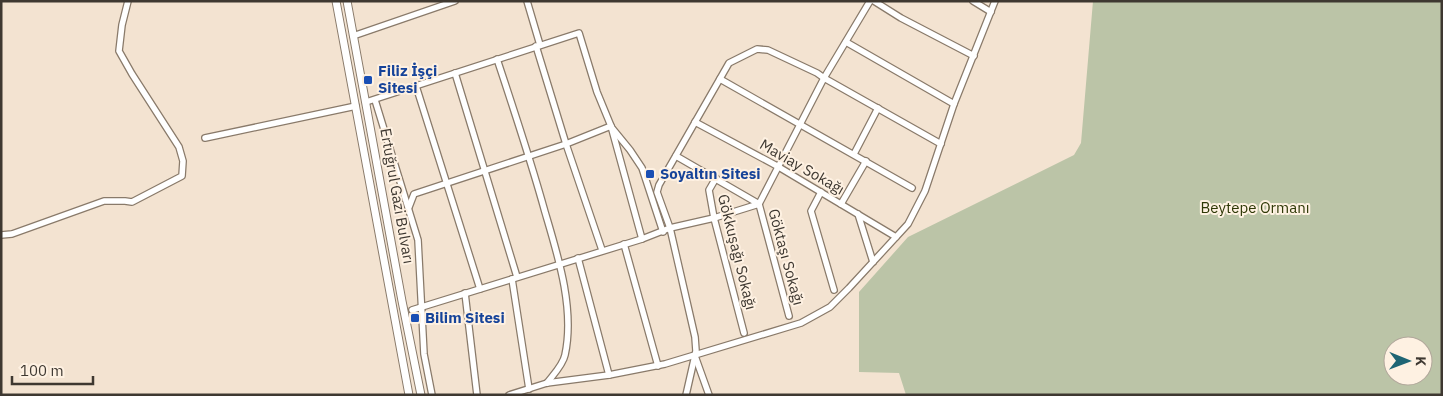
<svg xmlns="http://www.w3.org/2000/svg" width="1443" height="396" viewBox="0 0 1443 396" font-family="'IBM Plex Sans',sans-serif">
<rect width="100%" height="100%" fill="#f3e3d1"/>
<path fill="#bbc4a7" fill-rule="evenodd" d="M1093,1H1442V395H906L899,373L859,372V292L908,237L1074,155L1081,143ZM1393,346H1423V376H1393Z"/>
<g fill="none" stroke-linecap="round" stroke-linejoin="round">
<defs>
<g id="minor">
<path d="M527,1L540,45"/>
<path d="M874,1L901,18L974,56"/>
<path d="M973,1L991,12"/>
<path d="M353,36L455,1"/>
<path d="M846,42L954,104"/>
<path d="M536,46L566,144L602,250"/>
<path d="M497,59C514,110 531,161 545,212C558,256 575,309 565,355C563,365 553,375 547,383"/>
<path d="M455,73L517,277"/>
<path d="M720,79L912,188"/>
<path d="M416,86L480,289"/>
<path d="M375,100L418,240L424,354L432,395"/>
<path d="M366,102L579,33L597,92L611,126L642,239"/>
<path d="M695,122L777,166L896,237"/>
<path d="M612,128L630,150L642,168L663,232"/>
<path d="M205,138L356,106"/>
<path d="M854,154L878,108"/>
<path d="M676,156L759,204L789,316"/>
<path d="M716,178L709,190L714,218L744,333"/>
<path d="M821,192L811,211L834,290"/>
<path d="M841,204L866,161"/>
<path d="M409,207L414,194L566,144L611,126"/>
<path d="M858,214L873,262"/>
<path d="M1,235L12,234L104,201H125L132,202L182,176L183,161L179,147L132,74L119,51L122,25L128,1"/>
<path d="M624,244L658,366"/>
<path d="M578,258L609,375"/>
<path d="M512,279L529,389"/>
<path d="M465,293L477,395"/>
<path d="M412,310L642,239L670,228L714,218L759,204L824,78L870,1"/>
<path d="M695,356L709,395"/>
<path d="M509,395L547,383L609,375L665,364L801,323L830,307L849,288L908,224L925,191L954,104L995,1"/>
<path d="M686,395L696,351L695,337L670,228L657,192L659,185L729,63L757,49L768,50L817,73L824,78L941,144"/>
</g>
<g id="major">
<path d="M336,1L409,395"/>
<path d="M347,1L402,301L421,395"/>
</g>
</defs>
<use href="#minor" stroke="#897a6a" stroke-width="8"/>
<use href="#major" stroke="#897a6a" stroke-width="9"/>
<use href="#minor" stroke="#fff" stroke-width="5.5"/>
<use href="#major" stroke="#fff" stroke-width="7"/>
</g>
<g fill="#1a4fb4" stroke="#fef1e2" stroke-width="2">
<rect x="363" y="75" width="10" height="10" rx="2.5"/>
<rect x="645" y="169" width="10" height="10" rx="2.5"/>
<rect x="410" y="313" width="10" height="10" rx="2.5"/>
</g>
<g text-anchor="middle" stroke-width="4" stroke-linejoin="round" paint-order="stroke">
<g font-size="15" font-weight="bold" fill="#164399" stroke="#fef1e2" text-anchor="start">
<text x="378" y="76">Filiz İşçi<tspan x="378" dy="17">Sitesi</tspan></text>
<text x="660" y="179">Soyaltın Sitesi</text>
<text x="425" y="323">Bilim Sitesi</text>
</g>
<g font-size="15" fill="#3e3831" stroke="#fef1e2">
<text transform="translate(802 167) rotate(30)" y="5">Maviay Sokağı</text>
<text transform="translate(397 196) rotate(80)" y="5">Ertuğrul Gazi Bulvarı</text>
<text transform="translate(737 252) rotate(76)" y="5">Gökkuşağı Sokağı</text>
<text transform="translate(786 257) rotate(75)" y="5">Göktaşı Sokağı</text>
</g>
<g font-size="15" fill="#2e3806" stroke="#fef1e2">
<text x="1255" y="213">Beytepe Ormanı</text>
</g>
</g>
<rect width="1443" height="396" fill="none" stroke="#3e3831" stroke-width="5"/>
<g transform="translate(1408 361) rotate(91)"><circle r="24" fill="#fef1e2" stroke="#b1a79b"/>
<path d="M0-4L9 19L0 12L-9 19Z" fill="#1e6574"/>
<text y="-8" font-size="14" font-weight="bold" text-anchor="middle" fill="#3e3831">K</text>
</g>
<path d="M12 376v8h81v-8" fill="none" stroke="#3e3831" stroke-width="2.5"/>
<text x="20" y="376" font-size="15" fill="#3e3831" stroke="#fef1e2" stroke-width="4" paint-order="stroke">100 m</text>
</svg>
